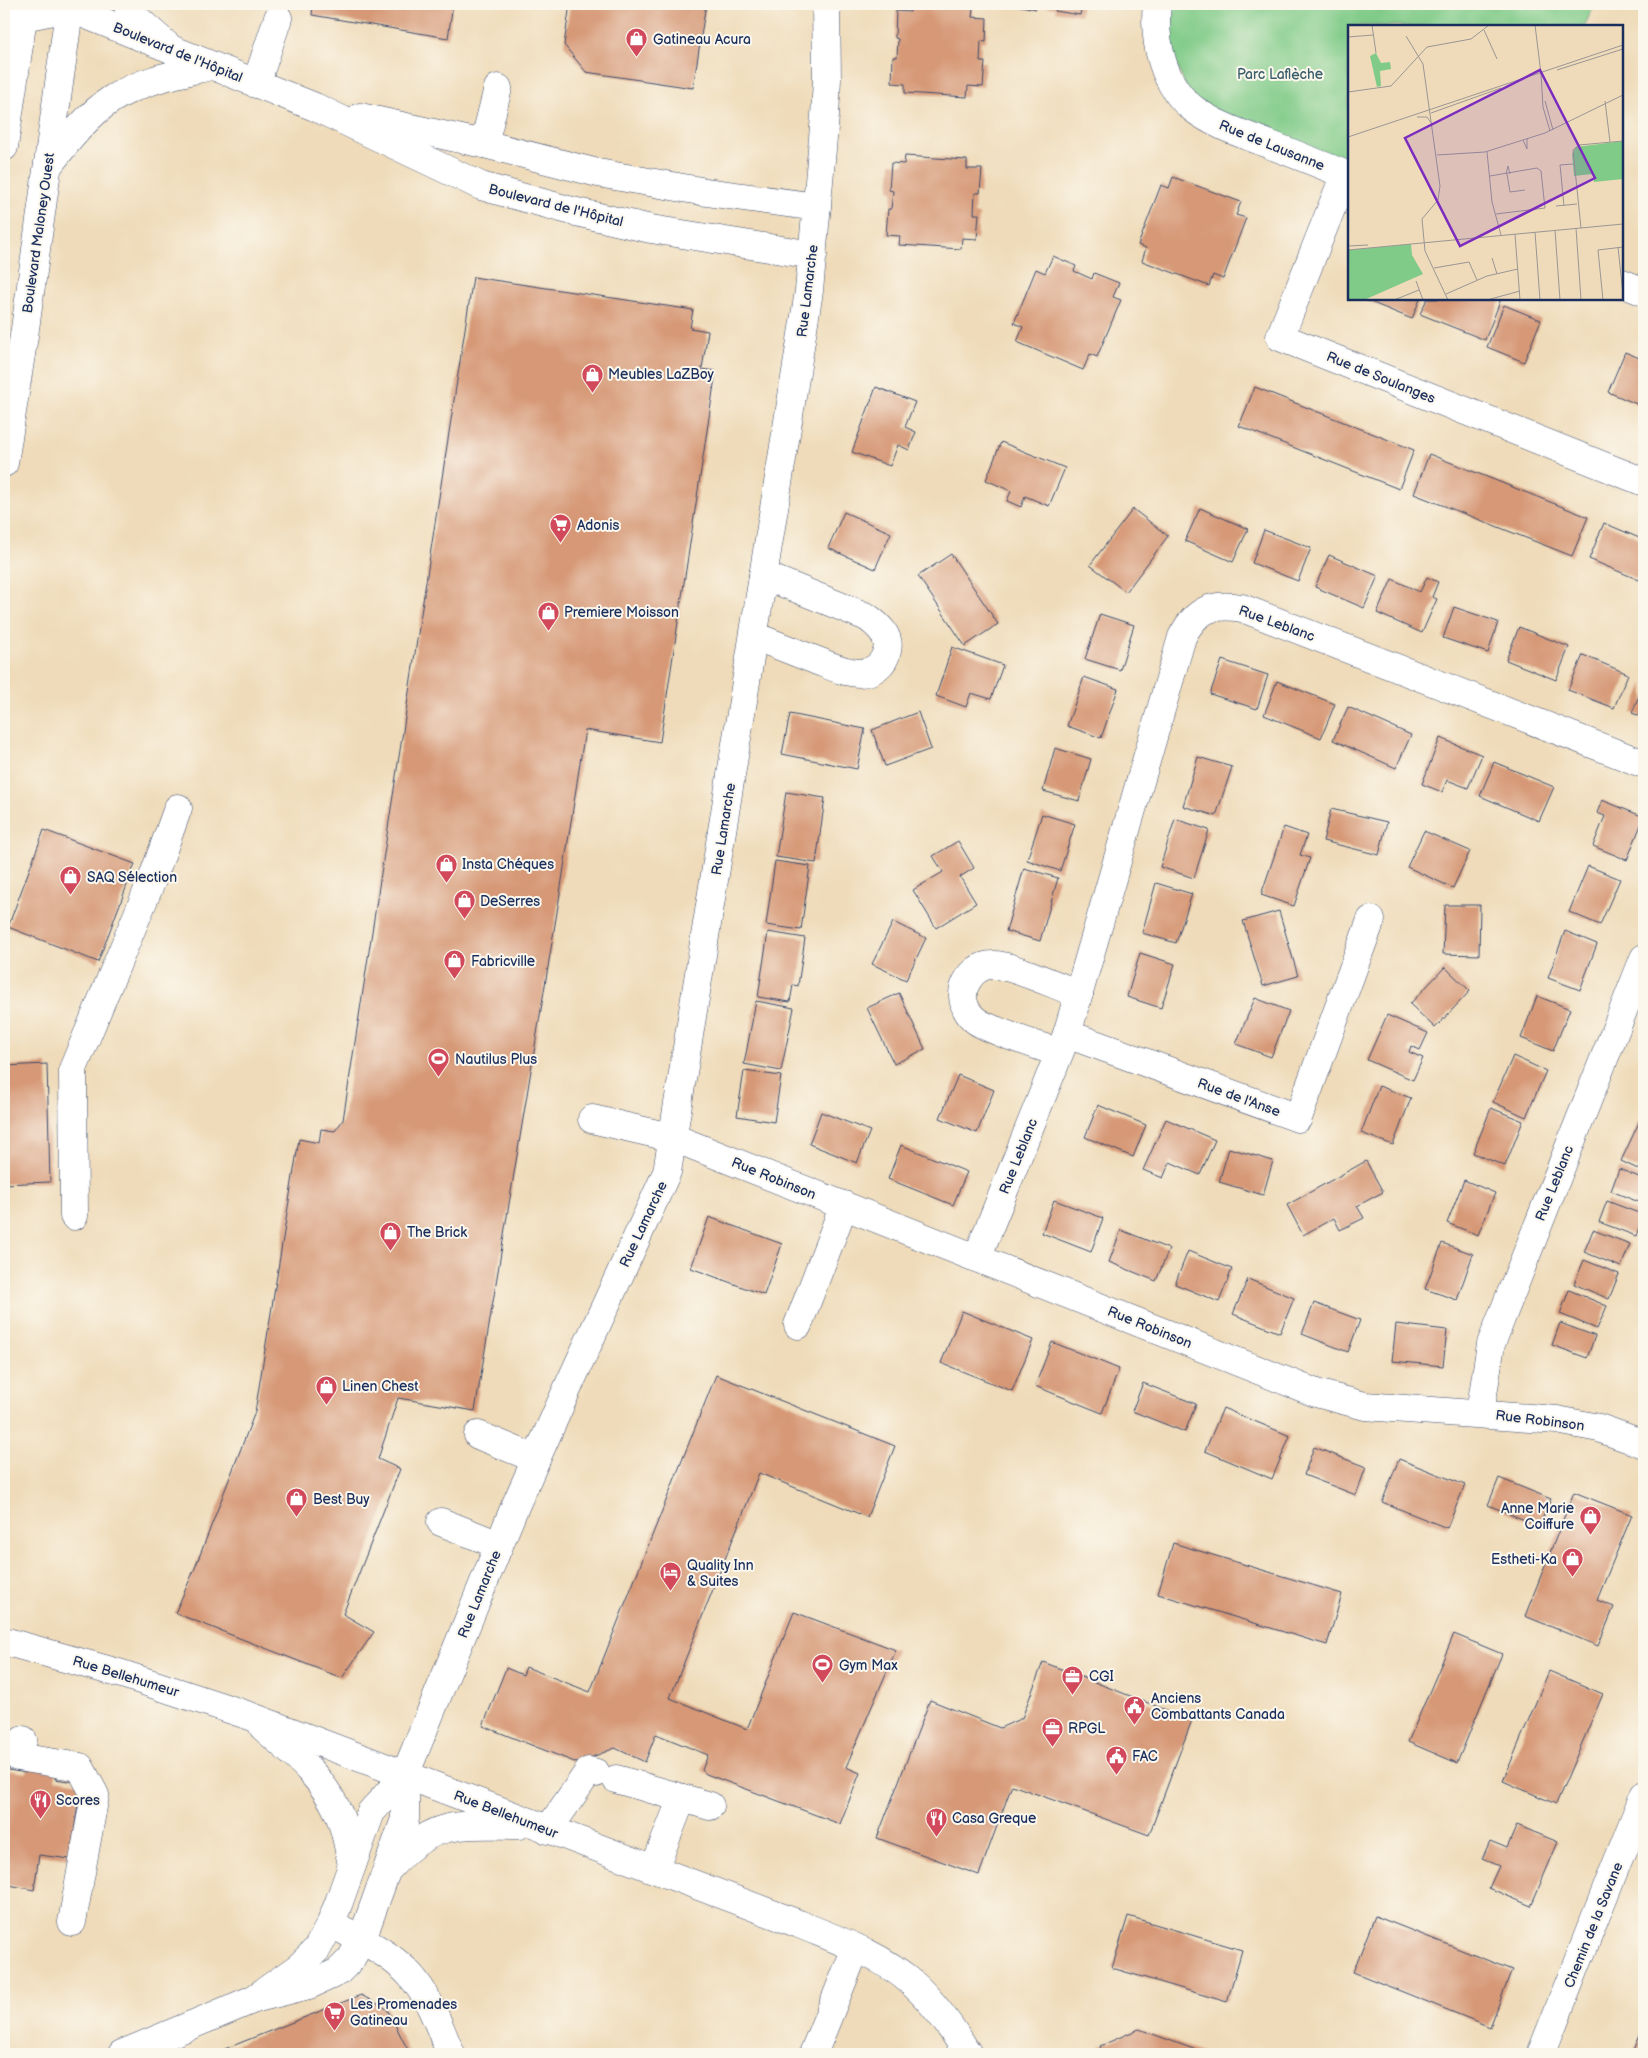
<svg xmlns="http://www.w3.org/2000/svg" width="1648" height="2058" viewBox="0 0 1648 2058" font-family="'Balsamiq Sans',sans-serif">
<rect width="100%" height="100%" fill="#fbf7ec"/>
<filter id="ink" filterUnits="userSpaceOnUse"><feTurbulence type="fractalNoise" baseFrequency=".02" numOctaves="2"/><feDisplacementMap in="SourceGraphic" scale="10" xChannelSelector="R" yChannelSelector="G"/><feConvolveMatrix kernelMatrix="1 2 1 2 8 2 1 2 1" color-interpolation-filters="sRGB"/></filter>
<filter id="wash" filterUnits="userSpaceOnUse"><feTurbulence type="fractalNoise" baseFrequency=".0096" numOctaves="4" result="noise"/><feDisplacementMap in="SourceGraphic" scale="20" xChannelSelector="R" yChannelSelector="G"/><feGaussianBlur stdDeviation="1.12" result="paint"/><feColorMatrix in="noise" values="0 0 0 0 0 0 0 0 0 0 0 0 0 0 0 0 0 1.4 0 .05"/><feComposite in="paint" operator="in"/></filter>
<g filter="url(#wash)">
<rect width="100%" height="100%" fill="#efdbb9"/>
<path fill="#80cb88" stroke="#4e7d73" d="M1157,4H1594L1585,26H1349V176L1195,110L1156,14Z"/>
<g id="blocks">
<g fill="#d69876">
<path d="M313,4H453L448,38L312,15Z"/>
<path d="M570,4H706L693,88L586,72L564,45Z"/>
<path d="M911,4L973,8L972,17L987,18L986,42L981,41L980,62H985L983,87L968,86L967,97L905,93V84L892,83L893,57H897L898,39L895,38L896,11L910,12Z"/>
<path d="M1010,4H1082L1080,15L1055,11L1056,8L1036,5V9Z"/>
<path d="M905,156L967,160V169H982L980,193H975L974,214H979L977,239L962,238L961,249L899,245L900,236L886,235L888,209H891L893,191L889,190L891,163L904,164Z"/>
<path d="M1173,177L1241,202L1236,215L1246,218L1223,279L1213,275L1209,286L1142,261L1146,248L1138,245L1161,185L1169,188Z"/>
<path d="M1053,256L1076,266L1074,271L1092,279L1094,273L1119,283L1113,297L1121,300L1097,357L1090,354L1083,370L1017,342L1023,327L1014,323L1036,269L1045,273Z"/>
<path d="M473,277L693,310L690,328L708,331L702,369L716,371L660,742L585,730L559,900L475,1411L398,1398L378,1459L400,1469L343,1614L374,1632L342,1678L175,1613L195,1568L255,1412L299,1139L319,1143L321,1129L335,1131L343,1120Z"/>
<path d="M1363,299H1420L1412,319Z"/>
<path d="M1427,299H1501L1485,340L1420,314Z"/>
<path d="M1504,305L1541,320L1524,362L1487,347Z"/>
<path d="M1625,352L1644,360V407L1608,392Z"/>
<path d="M876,387L915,402L905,427L916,432L909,450L898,445L890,466L852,452Z"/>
<path d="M1255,387L1414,450L1399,489L1239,426Z"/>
<path d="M1001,442L1065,468L1049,506L1025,496L1021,507L1007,501L1011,491L986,480Z"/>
<path d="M1429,454L1588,517L1572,556L1414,494Z"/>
<path d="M1200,508L1248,529L1233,562L1185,541Z"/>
<path d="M1133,509L1168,536L1126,592L1090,565Z"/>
<path d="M844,512L891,533L875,569L828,548Z"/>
<path d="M1604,523L1644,540V582L1589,559Z"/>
<path d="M1264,530L1311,548L1298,581L1252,563Z"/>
<path d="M951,554L998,624L965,646L918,576Z"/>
<path d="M1329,555L1378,576L1364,608L1315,587Z"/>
<path d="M1427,577L1438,582L1432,597L1437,599L1422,633L1377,613L1392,579L1420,592Z"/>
<path d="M1454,607L1498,622L1488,653L1443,638Z"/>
<path d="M1100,614L1134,625L1120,670L1085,659Z"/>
<path d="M1519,627L1569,647L1556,680L1506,660Z"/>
<path d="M952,647L1003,665L991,699L971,693L966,707L936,696Z"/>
<path d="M1583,655L1628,674L1614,708L1568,690Z"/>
<path d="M1222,660L1268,675L1257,709L1210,694Z"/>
<path d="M1084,677L1118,689L1101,738L1067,726Z"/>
<path d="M1277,681L1335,704L1321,738L1264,715Z"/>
<path d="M1644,683V718L1632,713Z"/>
<path d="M1348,707L1411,735L1396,768L1333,740Z"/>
<path d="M918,712L931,749L885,766L872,730Z"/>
<path d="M790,714L865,729L857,769L782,754Z"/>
<path d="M1440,738L1482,755L1468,788L1447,780L1442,792L1422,784Z"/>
<path d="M1055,748L1091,759L1079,801L1043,791Z"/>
<path d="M1198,757L1232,767L1216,816L1183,806Z"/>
<path d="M1494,762L1554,787L1539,821L1480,796Z"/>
<path d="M786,792L825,798L816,863L776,857Z"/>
<path d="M1602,800L1644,817L1627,860L1593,846L1605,816L1597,813Z"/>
<path d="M1331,809L1387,822L1379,855L1323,841Z"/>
<path d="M1042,814L1075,824L1060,871L1027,860Z"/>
<path d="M1175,819L1209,830L1194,878L1160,867Z"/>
<path d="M1284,827L1307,835L1300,855L1310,858L1294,906L1261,895Z"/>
<path d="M44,830L135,864L98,962L8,927Z"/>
<path d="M1424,831L1470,851L1453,888L1407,867Z"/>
<path d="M958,841L974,868L960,877L976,903L936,928L913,890L943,872L933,856Z"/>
<path d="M775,861L810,866L801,930L766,925Z"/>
<path d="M1588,866L1620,879L1600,925L1569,912Z"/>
<path d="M1024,868L1058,878L1040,941L1006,931Z"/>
<path d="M1156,883L1192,894L1176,943L1142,933Z"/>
<path d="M1445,905H1480L1479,955L1443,954Z"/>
<path d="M1279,911L1298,976L1263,986L1243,921Z"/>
<path d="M893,922L926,938L906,980L872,964Z"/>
<path d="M1565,931L1597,944L1580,990L1548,978Z"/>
<path d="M768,932L805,938L798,986L793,985L790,1002L758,997Z"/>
<path d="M1140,953L1175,964L1161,1008L1127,997Z"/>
<path d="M1445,967L1470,991L1435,1028L1410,1004Z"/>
<path d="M899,993L925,1049L894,1064L867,1008Z"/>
<path d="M1537,996L1570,1009L1553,1051L1521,1038Z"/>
<path d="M1255,998L1289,1011L1271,1057L1236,1044Z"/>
<path d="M756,1001L794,1008L781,1071L744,1064Z"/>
<path d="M1387,1015L1428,1033L1420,1050L1411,1046L1409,1052L1423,1058L1413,1080L1367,1060Z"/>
<path d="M1513,1056L1546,1071L1526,1117L1493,1102Z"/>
<path d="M47,1064L50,1182L4,1184V1066Z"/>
<path d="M744,1071L781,1076L774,1122L737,1116Z"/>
<path d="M958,1075L994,1090L977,1133L940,1118Z"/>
<path d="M1379,1086L1411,1098L1393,1145L1361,1133Z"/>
<path d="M1098,1105L1146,1125L1133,1157L1085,1137Z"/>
<path d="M1491,1108L1523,1121L1505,1166L1473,1153Z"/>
<path d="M821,1112L870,1131L857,1163L809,1144Z"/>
<path d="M1641,1118L1644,1120V1172L1621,1161Z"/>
<path d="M1166,1119L1215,1140L1200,1175L1170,1162L1163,1178L1143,1170Z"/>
<path d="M901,1145L967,1172L953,1205L888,1179Z"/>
<path d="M1229,1148L1273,1161L1263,1195L1219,1182Z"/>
<path d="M1366,1161L1383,1192L1357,1206L1364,1218L1340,1230L1334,1218L1303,1235L1287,1205Z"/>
<path d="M1619,1169L1644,1179V1204L1611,1191Z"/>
<path d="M1464,1180L1495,1193L1478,1235L1447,1223Z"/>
<path d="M1054,1200L1103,1218L1091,1252L1042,1233Z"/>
<path d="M1607,1201L1644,1215L1636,1236L1599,1222Z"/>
<path d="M709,1217L782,1244L764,1295L691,1268Z"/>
<path d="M1121,1230L1169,1249L1156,1281L1109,1262Z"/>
<path d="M1593,1230L1630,1244L1621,1267L1584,1252Z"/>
<path d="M1442,1243L1473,1254L1457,1300L1425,1289Z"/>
<path d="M1188,1251L1232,1269L1219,1302L1175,1284Z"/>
<path d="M1584,1260L1619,1274L1609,1299L1574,1284Z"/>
<path d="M1248,1279L1294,1298L1280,1333L1233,1314Z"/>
<path d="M1569,1290L1607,1306L1597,1329L1560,1314Z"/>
<path d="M1314,1303L1360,1320L1348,1352L1302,1334Z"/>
<path d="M962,1311L1033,1340L1012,1391L941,1363Z"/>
<path d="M1560,1323L1595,1336L1587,1358L1552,1345Z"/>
<path d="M1396,1324L1447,1330L1443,1366L1392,1361Z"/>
<path d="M1052,1342L1119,1369L1102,1413L1035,1386Z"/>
<path d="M716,1375L895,1446L867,1517L759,1473L670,1698L747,1729L794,1612L896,1650L846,1767L860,1773L840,1824L706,1774L702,1770L708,1755L656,1734L645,1762L615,1748L577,1763L483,1726L506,1668L523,1675L526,1667L590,1692Z"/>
<path d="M1143,1383L1196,1404L1185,1432L1132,1411Z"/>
<path d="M1223,1408L1290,1436L1272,1479L1205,1451Z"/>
<path d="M1314,1447L1366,1467L1356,1495L1304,1475Z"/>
<path d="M1399,1459L1465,1485L1447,1528L1382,1502Z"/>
<path d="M1499,1478L1551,1499L1539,1526L1488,1505Z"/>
<path d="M1574,1492L1632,1515L1597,1600L1614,1607L1598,1646L1525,1616Z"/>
<path d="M1173,1543L1342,1594L1327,1645L1158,1594Z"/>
<path d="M1454,1634L1502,1654L1457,1763L1408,1742Z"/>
<path d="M1043,1662L1192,1720L1149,1835L1012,1785L979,1875L877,1838L930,1700L1000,1728L1022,1718Z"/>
<path d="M1549,1671L1603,1694L1556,1804L1503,1781Z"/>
<path d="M28,1762L58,1766L55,1779L81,1783L70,1859L39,1855L34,1890L4,1884V1772L9,1770L26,1773Z"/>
<path d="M1517,1825L1558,1842L1531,1906L1489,1888L1499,1866L1482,1859L1490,1841L1507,1848Z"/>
<path d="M1128,1916L1242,1950L1227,2002L1112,1968Z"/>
<path d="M1375,1916L1512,1970L1490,2027L1353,1972Z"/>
<path d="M361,1995L387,2009L410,2054H212Z"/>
<path d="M1139,2029L1207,2054H1103L1100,2046Z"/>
<path d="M1641,2034L1644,2036V2054L1634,2051Z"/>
</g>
</g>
</g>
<g filter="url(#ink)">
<use href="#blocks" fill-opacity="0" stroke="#3b496c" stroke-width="1"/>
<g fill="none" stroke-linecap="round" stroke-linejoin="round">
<defs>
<g id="minor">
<path d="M1157,4C1153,41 1163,87 1195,110C1217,126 1243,134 1268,144C1295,154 1322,165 1349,176"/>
<path d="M69,8L315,107L481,186L572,211L651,229L813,255"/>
<path d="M256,84L278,18"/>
<path d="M360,117L484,144L598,173L706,192L817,207"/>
<path d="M484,144L498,88"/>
<path d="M1345,174L1280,337L1644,482"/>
<path d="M1622,283L1644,292"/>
<path d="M754,636C774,644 795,652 815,660C829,665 844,673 860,673C873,673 884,664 887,651C891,636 878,625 867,617L763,575"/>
<path d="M1067,1034L1298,1118L1371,920"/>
<path d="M1059,1053C1041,1046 986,1030 974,1019C965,1011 961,999 964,988C969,974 980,964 995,965C1015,966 1059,987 1079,994"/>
<path d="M592,1119L674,1138L1316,1393L1365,1406L1557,1420L1599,1428L1644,1444"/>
<path d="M74,1216L73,1069L152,880L178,808"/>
<path d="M977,1258L1067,1034L1182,637C1196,609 1213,603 1242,608L1644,764"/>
<path d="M798,1325L844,1205"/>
<path d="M1480,1413L1491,1344L1644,958"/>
<path d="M478,1435L536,1459"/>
<path d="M441,1522L499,1545"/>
<path d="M4,1641L122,1674L250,1716L799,1924C837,1940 880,1954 911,1982C934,2002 952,2028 968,2054"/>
<path d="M263,1727C291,1752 322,1776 338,1812C346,1829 348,1847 352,1865"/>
<path d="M23,1740L18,1757L80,1767L95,1795L72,1922"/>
<path d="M616,1779L710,1806"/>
<path d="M548,1830L589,1771L596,1773"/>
<path d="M389,1868C432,1819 459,1825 519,1825"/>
<path d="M654,1869L682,1798"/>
<path d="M345,1931C365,1941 395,1958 410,1975C430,1997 439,2027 451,2054"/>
<path d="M254,1999L299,1967L317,1949L331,1923L339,1902L371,1812L405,1775L513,1511L569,1385L667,1172L809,291L825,116L827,79L826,4"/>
<path d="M122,2054L254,1999L309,1985L338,1972L351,1959L362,1939L405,1819V1775"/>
<path d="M813,2054L856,1948"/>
<path d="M1541,2054L1644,1795"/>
</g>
<g id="major">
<path d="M127,4L136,18L170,48"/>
<path d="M4,10L23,17L69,8"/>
<path d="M4,147L25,4"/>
<path d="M48,166C66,143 87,115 112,99C142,80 177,74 211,66"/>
<path d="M4,463L25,329L70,4"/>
</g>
</defs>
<use href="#minor" stroke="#3b496c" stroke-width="29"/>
<use href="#major" stroke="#3b496c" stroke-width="29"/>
<use href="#minor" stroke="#fff" stroke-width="28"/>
<use href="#major" stroke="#fff" stroke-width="28"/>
</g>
</g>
<defs>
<symbol id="shop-pin" viewBox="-11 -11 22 30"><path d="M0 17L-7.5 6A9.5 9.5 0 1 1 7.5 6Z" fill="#d1495b" stroke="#fbf7ec"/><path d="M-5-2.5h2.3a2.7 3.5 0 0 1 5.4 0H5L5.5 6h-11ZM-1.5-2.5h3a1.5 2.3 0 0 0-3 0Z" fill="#fff"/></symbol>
<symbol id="supermarket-pin" viewBox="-11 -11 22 30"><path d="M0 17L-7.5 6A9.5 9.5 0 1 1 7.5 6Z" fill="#d1495b" stroke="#fbf7ec"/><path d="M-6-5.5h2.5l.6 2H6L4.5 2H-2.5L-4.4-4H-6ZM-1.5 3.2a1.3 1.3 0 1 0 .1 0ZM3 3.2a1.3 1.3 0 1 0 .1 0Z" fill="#fff"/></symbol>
<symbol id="stadium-pin" viewBox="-11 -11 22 30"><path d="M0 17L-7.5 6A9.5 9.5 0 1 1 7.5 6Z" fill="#d1495b" stroke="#fbf7ec"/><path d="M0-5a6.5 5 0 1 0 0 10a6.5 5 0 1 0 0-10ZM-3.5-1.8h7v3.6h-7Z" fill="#fff"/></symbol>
<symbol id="hotel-pin" viewBox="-11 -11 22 30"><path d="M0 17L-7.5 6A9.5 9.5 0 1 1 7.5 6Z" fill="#d1495b" stroke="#fbf7ec"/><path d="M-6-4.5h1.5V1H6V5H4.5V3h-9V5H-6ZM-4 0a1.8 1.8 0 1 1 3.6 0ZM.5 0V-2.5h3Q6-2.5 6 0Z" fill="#fff"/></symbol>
<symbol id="office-pin" viewBox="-11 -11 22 30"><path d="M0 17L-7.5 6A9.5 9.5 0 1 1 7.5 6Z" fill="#d1495b" stroke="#fbf7ec"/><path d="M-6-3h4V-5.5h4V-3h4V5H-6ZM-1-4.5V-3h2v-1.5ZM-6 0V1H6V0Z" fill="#fff"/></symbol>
<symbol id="civic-pin" viewBox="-11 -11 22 30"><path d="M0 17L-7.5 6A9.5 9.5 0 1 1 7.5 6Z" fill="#d1495b" stroke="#fbf7ec"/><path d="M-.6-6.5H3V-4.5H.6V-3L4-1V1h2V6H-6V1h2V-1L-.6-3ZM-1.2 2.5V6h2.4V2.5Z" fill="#fff"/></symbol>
<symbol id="restaurant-pin" viewBox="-11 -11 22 30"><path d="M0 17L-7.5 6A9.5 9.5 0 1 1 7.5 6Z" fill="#d1495b" stroke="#fbf7ec"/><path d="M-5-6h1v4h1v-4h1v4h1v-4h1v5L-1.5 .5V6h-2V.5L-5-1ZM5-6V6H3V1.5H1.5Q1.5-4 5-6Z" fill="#fff"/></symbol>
</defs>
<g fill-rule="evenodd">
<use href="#shop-pin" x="624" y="26" width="25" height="34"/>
<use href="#shop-pin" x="580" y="362" width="25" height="34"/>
<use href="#supermarket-pin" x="548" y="512" width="25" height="34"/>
<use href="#shop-pin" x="536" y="600" width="25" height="34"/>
<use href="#shop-pin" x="434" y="852" width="25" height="34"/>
<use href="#shop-pin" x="58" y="864" width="25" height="34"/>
<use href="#shop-pin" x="452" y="888" width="25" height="34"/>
<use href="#shop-pin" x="442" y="948" width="25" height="34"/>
<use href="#stadium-pin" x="426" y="1046" width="25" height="34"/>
<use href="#shop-pin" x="378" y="1220" width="25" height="34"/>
<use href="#shop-pin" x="314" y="1374" width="25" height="34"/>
<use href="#shop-pin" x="284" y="1486" width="25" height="34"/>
<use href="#shop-pin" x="1578" y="1504" width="25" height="34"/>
<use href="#shop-pin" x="1560" y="1546" width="25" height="34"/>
<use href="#hotel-pin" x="658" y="1560" width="25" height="34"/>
<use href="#stadium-pin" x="810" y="1652" width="25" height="34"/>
<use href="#office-pin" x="1060" y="1664" width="25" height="34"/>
<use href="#civic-pin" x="1122" y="1694" width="25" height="34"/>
<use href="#office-pin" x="1040" y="1716" width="25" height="34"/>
<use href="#civic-pin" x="1104" y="1744" width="25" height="34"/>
<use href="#restaurant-pin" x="28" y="1788" width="25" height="34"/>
<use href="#restaurant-pin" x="924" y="1806" width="25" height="34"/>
<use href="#supermarket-pin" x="322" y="2000" width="25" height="34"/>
</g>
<g text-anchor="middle" stroke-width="4" stroke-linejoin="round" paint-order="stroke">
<g font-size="14" fill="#1b2f5e" stroke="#fbf7ec" text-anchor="start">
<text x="653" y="44">Gatineau Acura</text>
<text x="608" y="379">Meubles LaZBoy</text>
<text x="577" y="530">Adonis</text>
<text x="564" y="617">Premiere Moisson</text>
<text x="462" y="869">Insta Chéques</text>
<text x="87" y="882">SAQ Sélection</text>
<text x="480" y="906">DeSerres</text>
<text x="471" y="966">Fabricville</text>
<text x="455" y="1064">Nautilus Plus</text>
<text x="407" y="1237">The Brick</text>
<text x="342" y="1391">Linen Chest</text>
<text x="313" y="1504">Best Buy</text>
<text x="1574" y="1513" text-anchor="end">Anne Marie<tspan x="1574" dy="16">Coiffure</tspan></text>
<text x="1557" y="1564" text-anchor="end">Estheti-Ka</text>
<text x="687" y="1570">Quality Inn<tspan x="687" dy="16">&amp; Suites</tspan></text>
<text x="839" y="1670">Gym Max</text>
<text x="1089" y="1681">CGI</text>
<text x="1151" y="1703">Anciens<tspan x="1151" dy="16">Combattants Canada</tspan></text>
<text x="1068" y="1733">RPGL</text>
<text x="1132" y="1761">FAC</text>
<text x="56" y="1805">Scores</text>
<text x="952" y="1823">Casa Greque</text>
<text x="350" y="2009">Les Promenades<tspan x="350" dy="16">Gatineau</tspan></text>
</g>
<g font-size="14" fill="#1b2f5e" stroke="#fbf7ec">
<text transform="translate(178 52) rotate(22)" y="5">Boulevard de l'Hôpital</text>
<text transform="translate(1272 145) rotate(22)" y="5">Rue de Lausanne</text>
<text transform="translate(556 205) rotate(14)" y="5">Boulevard de l'Hôpital</text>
<text transform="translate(38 233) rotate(-82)" y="5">Boulevard Maloney Ouest</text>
<text transform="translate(807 291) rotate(-83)" y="5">Rue Lamarche</text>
<text transform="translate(1381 377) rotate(22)" y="5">Rue de Soulanges</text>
<text transform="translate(1277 623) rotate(20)" y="5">Rue Leblanc</text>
<text transform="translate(723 829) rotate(-81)" y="5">Rue Lamarche</text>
<text transform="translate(1239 1097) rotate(20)" y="5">Rue de l'Anse</text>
<text transform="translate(1018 1156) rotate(-68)" y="5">Rue Leblanc</text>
<text transform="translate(774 1178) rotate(22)" y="5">Rue Robinson</text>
<text transform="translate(1554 1183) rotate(-68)" y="5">Rue Leblanc</text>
<text transform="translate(643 1224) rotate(-65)" y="5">Rue Lamarche</text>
<text transform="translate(1150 1327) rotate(22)" y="5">Rue Robinson</text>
<text transform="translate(1540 1420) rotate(7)" y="5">Rue Robinson</text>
<text transform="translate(479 1594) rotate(-68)" y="5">Rue Lamarche</text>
<text transform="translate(126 1676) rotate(17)" y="5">Rue Bellehumeur</text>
<text transform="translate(506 1814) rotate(21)" y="5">Rue Bellehumeur</text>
<text transform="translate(1593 1925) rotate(-68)" y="5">Chemin de la Savane</text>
</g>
<g font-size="14" fill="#395e6b" stroke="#fbf7ec">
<text x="1280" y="79">Parc Laflèche</text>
</g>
</g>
<g transform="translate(1348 25)">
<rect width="275" height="275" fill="#efdbb9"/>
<path d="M28,28L33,38L42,37L43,44L32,46L33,61L29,62L22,31ZM275,116V154L246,157L245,149L226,151L224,129L228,122ZM63,219L64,230L75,249L16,275H0V225Z" fill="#80cb88"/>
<path fill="none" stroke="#9a9695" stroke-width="1" d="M24,0L28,28M187,0L193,49M136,5L149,34M58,11L75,39L92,161L90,175L74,194L77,226L100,275M0,12L25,10M209,45L275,24M193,49L195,82L202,106M0,67L43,61L79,22L123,14L141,0M197,76L205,105M257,76L262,117M83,88L153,63M69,92H79L84,99M0,112L275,20M175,115L179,124V114M139,127L144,177L153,210M89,130L137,127L197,108L275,70M158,149L160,141L162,149M159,149L162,167L177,165M142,151L189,143L193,146L197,183L148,189M208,181L229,179M216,181L212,140L225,139M228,203L233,275M233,203L225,125L231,120L275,116M207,205L212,275M187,207L192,275M167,209L172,275M0,221L20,220M270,222L275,269M0,225L275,199M144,233L149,249M86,243L121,237L129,255M68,256L75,275M98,269L139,251L170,244M46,275L71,265M139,275L172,266M255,275L250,225L275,222"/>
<path fill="#7b2cbf" fill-opacity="0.15" stroke="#7b2cbf" stroke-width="2.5" d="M192,45L247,153L112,221L57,113Z"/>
<rect width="275" height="275" fill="none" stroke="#1b2f5e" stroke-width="2.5"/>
</g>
<rect width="1648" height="2058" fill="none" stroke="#fbf7ec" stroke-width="20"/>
</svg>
